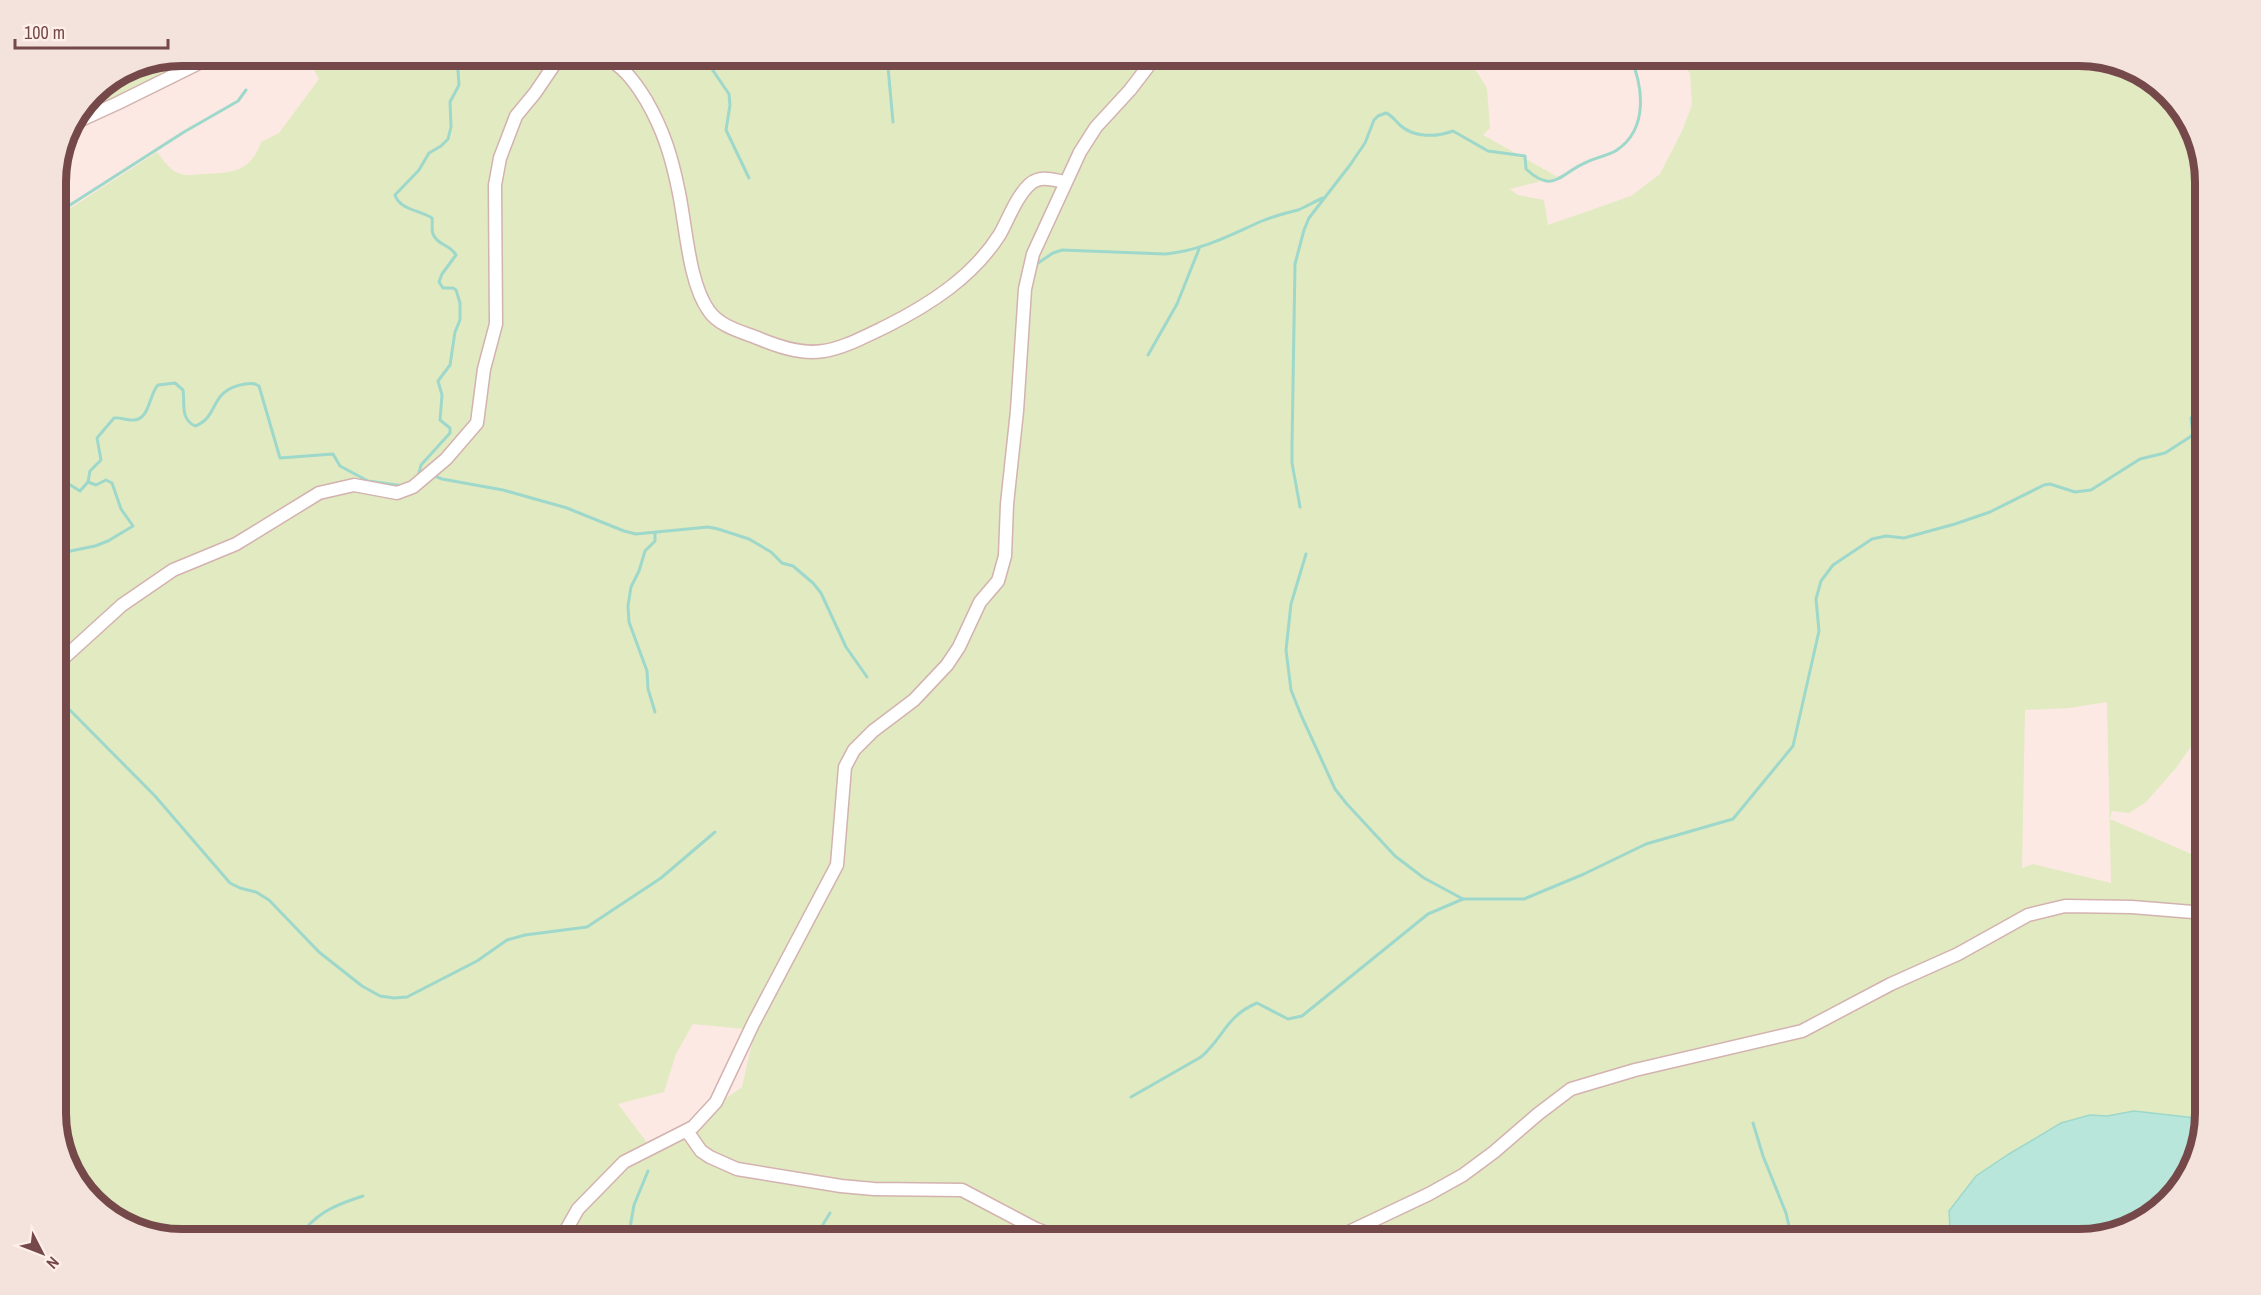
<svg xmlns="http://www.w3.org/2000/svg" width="2261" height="1295" viewBox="0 0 2261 1295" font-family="'Archivo Narrow',sans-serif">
<rect width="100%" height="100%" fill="#fce9e3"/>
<g fill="#e2eac2" fill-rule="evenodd">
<path d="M306,56H1462L1473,66L1487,88L1490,128L1483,135L1558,177L1510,189L1518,195L1544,200L1548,225L1631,196L1660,174L1682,131L1692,105L1690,73L1678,60L1667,56H2079L2142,72L2184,112L2205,174V699H2202L2201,732L2176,768L2146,802L2129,813L2112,811L2110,819L2194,855L2205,858L2204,1119L2134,1111L2107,1116L2090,1115L1950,1228L1959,1239H182L119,1223L77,1183L56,1121V213L57,217L157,152C163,160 171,172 181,174C188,176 198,174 205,174C234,173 251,171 261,142L279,133L319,79ZM2107,702L2111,883L2033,864L2022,868L2025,710L2069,708ZM693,1024L755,1030L742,1087L713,1108L685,1136L648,1144L618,1104L664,1092L676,1054Z"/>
<path d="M166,59L170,82L69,126L93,92L134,65Z"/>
</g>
<path fill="#b8e6db" stroke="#9ed8cb" stroke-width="1.5" d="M2134,1111L2204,1119L2189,1176L2154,1210L2140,1212L2060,1239H1957L1950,1228L1949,1211L1976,1176L2009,1154L2061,1123L2090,1115L2107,1116Z"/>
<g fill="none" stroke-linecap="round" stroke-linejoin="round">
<g stroke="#9ed8cb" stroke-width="3">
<path d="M703,56L729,94L730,105L726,130L749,178"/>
<path d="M887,56L893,122"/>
<path d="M56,214L184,132L238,101L246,90"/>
<path d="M1038,263L1053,253L1062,250L1165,254C1201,251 1230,235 1262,221C1274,216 1286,213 1298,210C1306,207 1315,201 1323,198"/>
<path d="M1148,355L1177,304L1199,249"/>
<path d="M432,475L442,479L503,490L567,508L624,531L636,534L708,527L718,529L749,539L771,552L782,563L793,566L813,583L821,593L846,647L867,677"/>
<path d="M418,477L421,465L450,433V428L440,420L442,395L438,381L450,365L455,332L460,320V303L456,290L453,288H443L439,282L442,274L456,255C451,245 437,245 433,234C431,229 433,223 432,218C420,210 400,210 395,195L419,170L429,153L441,146L448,139L451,127L450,102L459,85L457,56"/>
<path d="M56,483H67L80,491L88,482L90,471L101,460L97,438L114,418C121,417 127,421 134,420C150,419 149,394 158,385L175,383L183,390C185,403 180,419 195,426C220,417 208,390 245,384C251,383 254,383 259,386L280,458L333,454L340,466L368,481L404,486"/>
<path d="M1300,507L1292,463V446L1295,264L1304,230L1309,218L1350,165L1365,143L1374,120L1378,116L1386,113C1393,116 1395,121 1401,126C1415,138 1437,137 1453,131L1488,151L1525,156L1526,169C1554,195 1560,173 1587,162C1597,157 1608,156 1617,150C1649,128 1643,86 1630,56"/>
<path d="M655,533V541L645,551L639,571L631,587L628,606L629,622L647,671L648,689L655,712"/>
<path d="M56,554L95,546L108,541L133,526L121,509L112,483L106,480L96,485L88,482"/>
<path d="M1306,554L1291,604L1286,650L1291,690L1301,715L1335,789L1346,803L1395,856L1424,878L1463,899"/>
<path d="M56,696L155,796L230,883L240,888L256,892L269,900L319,952L362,986L380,996L394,998L407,997L477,961L507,940L525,935L587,927L661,878L715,832"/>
<path d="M1131,1097L1201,1057C1224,1037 1226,1016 1257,1003L1288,1019L1302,1016L1428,914L1463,899H1524L1584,874L1646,844L1733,819L1793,746L1819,631L1816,599L1821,581L1833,565L1872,539L1886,536L1904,538L1955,524L1990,512L2044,485L2050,484L2075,492L2091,490L2140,459L2165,453L2190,437L2193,434L2191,418L2196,414L2205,412"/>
<path d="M1753,1123L1763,1156L1786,1213L1792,1239"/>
<path d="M297,1239C316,1213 332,1206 363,1196"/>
<path d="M628,1239L634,1205L648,1171"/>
<path d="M814,1239L830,1213"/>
<path d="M1901,1239L1934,1237L1953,1227"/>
</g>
<defs>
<g id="minor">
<path d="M602,56C622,64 635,82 646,100C664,131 672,158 679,193C686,227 689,284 709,311C720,327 743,332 760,339C816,362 833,352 885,327C929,305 973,277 1000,234C1009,218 1016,197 1030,184C1041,175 1053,180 1065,182"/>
<path d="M70,125L118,103L213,56"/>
<path d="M56,665L122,605L173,570L236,544L319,493L354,485L397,493L413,487L446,459L477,423L484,369L496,324L495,185L500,158L516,116L535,93L554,65L565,56"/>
<path d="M687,1131L701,1151L710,1157L737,1169L841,1186L874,1189L962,1190L1036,1229L1064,1239"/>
<path d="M1359,1235L1415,1239"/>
<path d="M561,1239L578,1209L624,1162L693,1127L716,1102L753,1024L837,865L845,767L854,750L873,731L914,700L947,665L959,647L980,602L998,581L1005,556L1007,504L1017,411L1025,289L1033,254L1080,152L1096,127L1130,90L1156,56"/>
<path d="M1334,1239L1429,1194L1463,1175L1494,1152L1538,1114L1571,1089L1635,1070L1802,1031L1891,984L1958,954L2028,915L2065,906L2132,907L2205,913"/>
</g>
</defs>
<use href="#minor" stroke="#d3b2af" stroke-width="15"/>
<use href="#minor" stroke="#fff" stroke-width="12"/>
</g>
<path d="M0 0H2261V1295H0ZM182 66H2079A116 116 0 0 1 2195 182V1113A116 116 0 0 1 2079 1229H182A116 116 0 0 1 66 1113V182A116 116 0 0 1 182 66Z" fill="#f4e2dd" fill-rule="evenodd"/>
<path fill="none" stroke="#75494a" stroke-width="8" d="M182 66H2079A116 116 0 0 1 2195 182V1113A116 116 0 0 1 2079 1229H182A116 116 0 0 1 66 1113V182A116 116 0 0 1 182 66Z"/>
<g transform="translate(42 1253) rotate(132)" stroke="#ffefea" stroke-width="4.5" paint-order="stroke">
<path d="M0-4.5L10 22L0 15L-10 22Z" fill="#75494a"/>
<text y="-9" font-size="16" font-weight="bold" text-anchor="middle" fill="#75494a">N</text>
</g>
<path d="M15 39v9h153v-9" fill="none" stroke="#75494a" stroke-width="3"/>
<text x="24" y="39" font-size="18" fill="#75494a" stroke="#ffefea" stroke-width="4.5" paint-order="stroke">100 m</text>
</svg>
